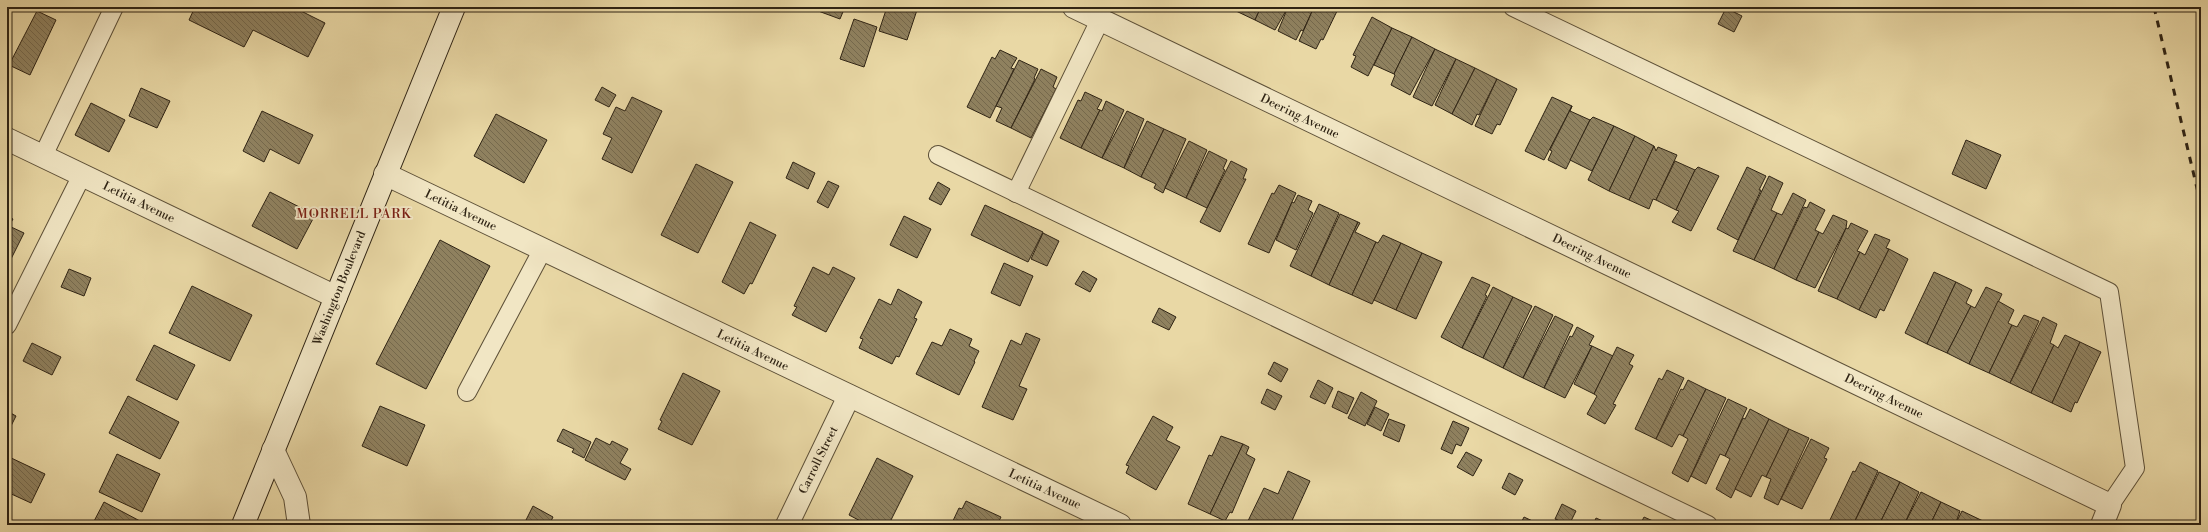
<svg xmlns="http://www.w3.org/2000/svg" width="2208" height="532" viewBox="0 0 2208 532" font-family="'Libre Bodoni',serif">
<defs>
<pattern id="building-back-hatch" width="6" height="6" patternUnits="userSpaceOnUse"><rect width="6" height="6" fill="#8f815f"/><path d="M-1 5l2 2M0 0l6 6M5-1l2 2" fill="none" stroke="#75694d"/></pattern>
</defs>
<rect width="100%" height="100%" fill="#e9d8a5"/>
<filter id="stains"><feTurbulence type="fractalNoise" baseFrequency=".005" numOctaves="4"/><feColorMatrix values="0 0 0 0 .2 0 0 0 0 .09 0 0 0 0 .02 0 0 0 .5 -.17"/></filter>
<radialGradient id="worn" r=".72"><stop offset=".6" stop-color="#630" stop-opacity="0"/><stop offset="1" stop-color="#630" stop-opacity=".3"/></radialGradient>
<g fill="url(#building-back-hatch)" stroke="#2e2314">
<path d="M195,7H293L325,23L308,57L253,30L244,47L189,20Z"/>
<path d="M796,7H795H845L840,19L810,8L805,11Z"/>
<path d="M887,7H918L907,40L879,31Z"/>
<path d="M1238,7H1261L1255,20L1236,11Z"/>
<path d="M1261,7H1288L1275,30L1255,20Z"/>
<path d="M1288,7H1314L1303,31L1301,30L1296,40L1278,31Z"/>
<path d="M1314,7H1339L1323,40L1321,39L1316,49L1299,41Z"/>
<path d="M1726,8L1742,16L1734,32L1718,24Z"/>
<path d="M37,11L56,20L30,75L9,65Z"/>
<path d="M1372,17L1392,28L1368,76L1351,67L1356,56L1353,55Z"/>
<path d="M854,19L877,27L864,67L840,59Z"/>
<path d="M1392,28L1412,37L1394,74L1374,65Z"/>
<path d="M1412,37L1435,49L1410,95L1391,85L1395,75L1394,74Z"/>
<path d="M1435,49L1456,59L1432,106L1413,97Z"/>
<path d="M1000,50L1017,58L1011,68L1014,69L990,118L967,107L992,57L995,59Z"/>
<path d="M1456,59L1475,68L1452,114L1435,105Z"/>
<path d="M1019,60L1038,69L1034,78L1035,79L1011,128L996,121L1002,108L996,106Z"/>
<path d="M1475,68L1497,79L1479,115L1477,114L1472,125L1452,114Z"/>
<path d="M1041,69L1057,77L1053,87L1056,89L1031,138L1011,128Z"/>
<path d="M1497,79L1517,89L1500,125L1497,124L1492,134L1475,126Z"/>
<path d="M602,87L616,95L609,107L595,100Z"/>
<path d="M141,88L170,101L157,128L129,116Z"/>
<path d="M1085,92L1102,100L1097,109L1100,110L1081,148L1060,138L1078,100L1081,101Z"/>
<path d="M632,97L662,111L632,173L602,159L612,138L603,134L616,107L625,111Z"/>
<path d="M1552,97L1572,106L1544,160L1525,151Z"/>
<path d="M1106,101L1124,110L1102,158L1081,148L1100,110L1102,111Z"/>
<path d="M91,103L125,120L109,152L75,135Z"/>
<path d="M1572,106L1570,111L1590,120L1566,169L1548,160L1552,151L1550,150Z"/>
<path d="M262,111L313,135L299,164L270,149L264,162L243,151Z"/>
<path d="M1127,111L1144,119L1124,168L1102,158Z"/>
<path d="M496,114L547,140L524,183L474,156Z"/>
<path d="M1593,117L1614,126L1592,171L1570,160L1590,120Z"/>
<path d="M1147,121L1164,129L1141,177L1124,168Z"/>
<path d="M1614,126L1635,136L1609,191L1588,180Z"/>
<path d="M1164,129L1186,139L1163,193L1154,188L1156,184L1141,177Z"/>
<path d="M1635,136L1654,146L1629,200L1609,191Z"/>
<path d="M1966,140L2001,155L1986,189L1952,174Z"/>
<path d="M1189,141L1207,150L1186,198L1165,188Z"/>
<path d="M1654,146L1656,151L1658,147L1677,155L1656,200L1653,199L1649,209L1629,200Z"/>
<path d="M1209,151L1227,160L1223,169L1225,170L1207,208L1186,198Z"/>
<path d="M1231,161L1247,169L1243,179H1246L1220,232L1200,222Z"/>
<path d="M1675,161L1695,170L1676,210L1656,200Z"/>
<path d="M793,162L815,173L808,189L786,178Z"/>
<path d="M696,164L733,182L698,253L661,235Z"/>
<path d="M1698,167L1719,176L1691,231L1672,222L1679,211L1676,210L1695,170Z"/>
<path d="M1747,167L1766,176L1759,190H1761L1738,240L1717,229Z"/>
<path d="M1769,176L1783,183L1771,210L1777,213L1754,260L1733,251Z"/>
<path d="M828,181L839,186L828,208L817,202Z"/>
<path d="M938,182L950,189L941,205L929,199Z"/>
<path d="M1279,185L1296,193L1269,253L1248,244L1272,193L1274,194Z"/>
<path d="M270,192L315,215L297,249L252,226Z"/>
<path d="M1793,193L1806,200L1774,269L1754,260L1777,213L1782,215Z"/>
<path d="M1298,195L1312,201L1308,210L1313,213L1296,250L1276,240L1292,202L1294,203Z"/>
<path d="M1810,202L1825,210L1815,230L1819,232L1796,280L1774,269L1804,207L1807,208Z"/>
<path d="M1319,204L1339,213L1311,276L1290,266Z"/>
<path d="M985,205L1043,232L1028,262L971,235Z"/>
<path d="M1340,214L1358,222L1329,285L1311,276Z"/>
<path d="M1833,215L1847,221L1846,228L1815,288L1796,280L1819,232L1823,234Z"/>
<path d="M7,216L13,219L9,226L24,233L7,267Z"/>
<path d="M904,216L931,229L917,258L890,245Z"/>
<path d="M750,222L776,235L754,280L752,284L750,283L744,294L722,282Z"/>
<path d="M1358,222L1360,223L1355,232L1376,242L1352,295L1329,285Z"/>
<path d="M1851,223L1868,231L1857,251L1860,252L1837,299L1818,291L1846,228L1848,229Z"/>
<path d="M1043,233L1059,241L1047,266L1031,259Z"/>
<path d="M1875,234L1890,240L1886,248L1889,249L1859,310L1837,299L1860,252L1865,255Z"/>
<path d="M1383,235L1401,243L1372,304L1352,295L1376,242L1378,243Z"/>
<path d="M440,240L490,266L426,389L376,364Z"/>
<path d="M1401,243L1422,253L1396,310L1374,300Z"/>
<path d="M1889,249L1908,259L1884,311L1880,309L1876,318L1859,310Z"/>
<path d="M1422,253L1442,262L1416,319L1396,310Z"/>
<path d="M1004,263L1033,276L1020,306L991,293Z"/>
<path d="M813,267L829,275L833,267L855,278L826,332L792,315L797,307L794,306Z"/>
<path d="M69,269L91,278L84,296L61,287Z"/>
<path d="M1083,271L1097,279L1090,292L1075,284Z"/>
<path d="M1934,272L1956,282L1927,344L1905,333Z"/>
<path d="M1472,277L1490,285L1485,295L1487,296L1462,348L1441,337Z"/>
<path d="M1956,282L1972,290L1966,303L1971,306L1947,353L1927,344Z"/>
<path d="M192,286L252,315L230,361L169,333Z"/>
<path d="M1493,287L1513,297L1483,358L1462,348Z"/>
<path d="M1986,287L2002,294L1969,364L1947,353L1971,306L1975,308Z"/>
<path d="M898,289L922,302L914,318L917,319L899,357L896,356L892,364L859,348L863,339L860,338L879,299L891,305Z"/>
<path d="M1513,297L1532,306L1503,368L1483,358Z"/>
<path d="M1998,301L2014,310L2008,323L2012,325L1989,373L1969,364Z"/>
<path d="M1535,306L1553,315L1523,378L1503,368Z"/>
<path d="M1159,308L1176,317L1169,330L1152,322Z"/>
<path d="M2024,315L2039,321L2010,383L1989,373L2012,325L2017,327Z"/>
<path d="M1555,316L1573,325L1544,388L1523,378Z"/>
<path d="M2043,317L2057,324L2050,343L2054,345L2031,393L2010,383Z"/>
<path d="M1577,327L1594,336L1589,345L1592,346L1565,398L1544,388L1570,336L1572,337Z"/>
<path d="M950,329L972,339L969,346L979,351L974,361L975,362L959,395L916,374L932,342L942,346Z"/>
<path d="M1026,333L1040,339L1019,386L1027,389L1013,420L982,407L1011,340L1021,345Z"/>
<path d="M2065,335L2080,342L2052,403L2031,393L2054,345L2058,348Z"/>
<path d="M2080,342L2101,352L2077,403L2075,402L2071,412L2052,403Z"/>
<path d="M32,343L61,357L52,375L23,361Z"/>
<path d="M154,345L195,365L177,400L136,380Z"/>
<path d="M1592,346L1613,356L1594,394L1574,384Z"/>
<path d="M1617,347L1634,355L1629,364L1633,366L1613,404L1616,405L1605,424L1587,414L1597,396L1594,394Z"/>
<path d="M1274,362L1288,369L1281,382L1268,374Z"/>
<path d="M1667,370L1684,378L1656,439L1635,429L1659,378L1662,380Z"/>
<path d="M683,373L720,391L692,445L658,429L662,421L660,420Z"/>
<path d="M1318,380L1333,388L1325,404L1310,397Z"/>
<path d="M1688,380L1706,389L1683,436L1679,434L1672,447L1656,439L1681,389L1683,390Z"/>
<path d="M1267,389L1282,396L1275,410L1261,403Z"/>
<path d="M1706,389L1726,398L1688,482L1672,473L1688,439L1683,436Z"/>
<path d="M1338,391L1354,398L1347,414L1332,407Z"/>
<path d="M1361,392L1377,401L1365,426L1348,418Z"/>
<path d="M128,396L179,422L160,459L109,433Z"/>
<path d="M1728,399L1747,408L1725,456L1720,454L1706,484L1691,476Z"/>
<path d="M380,406L425,425L407,466L362,446Z"/>
<path d="M1375,407L1389,414L1381,431L1367,424Z"/>
<path d="M1750,409L1769,419L1731,498L1716,489L1730,459L1725,456L1743,418L1745,419Z"/>
<path d="M7,411L16,416L7,434Z"/>
<path d="M1153,416L1173,427L1166,440L1180,447L1156,490L1126,473L1129,466L1126,465Z"/>
<path d="M1389,419L1405,425L1399,442L1383,435Z"/>
<path d="M1769,419L1789,429L1766,477L1762,475L1751,497L1735,489Z"/>
<path d="M1453,421L1469,428L1461,446L1456,444L1452,454L1441,449Z"/>
<path d="M563,429L591,442L584,458L572,452L574,449L557,441Z"/>
<path d="M1789,429L1809,438L1778,505L1764,498L1771,479L1766,477Z"/>
<path d="M1221,436L1243,444L1210,514L1188,504L1209,455L1212,456Z"/>
<path d="M596,438L610,445L612,441L628,449L620,463L631,469L625,480L585,460Z"/>
<path d="M1811,439L1829,448L1824,458L1827,459L1802,509L1781,499Z"/>
<path d="M1243,444L1249,447L1246,454L1255,459L1232,513L1230,512L1225,521L1210,514Z"/>
<path d="M1466,452L1482,460L1473,476L1457,467Z"/>
<path d="M117,454L160,474L142,512L99,492Z"/>
<path d="M7,456L45,474L31,503L7,492Z"/>
<path d="M877,458L913,476L889,524L884,522L883,525H868L849,515Z"/>
<path d="M1860,462L1878,471L1853,525H1835L1829,522L1853,471L1855,472Z"/>
<path d="M1288,471L1310,481L1290,525L1247,523L1264,488L1278,494Z"/>
<path d="M1879,472L1900,482L1879,525H1853Z"/>
<path d="M1509,473L1523,480L1515,495L1502,488Z"/>
<path d="M1900,482L1919,492L1904,525H1879Z"/>
<path d="M1921,492L1941,502L1930,525H1904Z"/>
<path d="M966,501L1001,517L997,525H951L959,508L962,509Z"/>
<path d="M104,502L140,521L138,525H92Z"/>
<path d="M1941,502L1960,511L1955,525H1930Z"/>
<path d="M1562,504L1576,511L1569,525L1555,519Z"/>
<path d="M533,506L553,517L549,525H535L526,520Z"/>
<path d="M1962,511L1983,521L1981,525H1955Z"/>
<path d="M1524,517L1541,525H1520Z"/>
<path d="M1644,517L1662,525H1640Z"/>
<path d="M1596,518L1612,525H1593Z"/>
</g>
<g fill="none" stroke-linecap="round" stroke-linejoin="round">
<defs>
<g id="service">
<path d="M1513,7L2109,292L2135,468L2110,505"/>
<path d="M938,155L1708,525"/>
<path d="M43,156L114,7"/>
<path d="M1016,193L1100,20"/>
<path d="M7,325L82,175"/>
<path d="M467,392L543,249"/>
</g>
<g id="minor">
<path d="M1074,7L2110,505L2102,525"/>
<path d="M7,139L336,297"/>
<path d="M385,174L1120,525"/>
<path d="M273,450L295,497L299,525"/>
<path d="M787,525L849,396"/>
</g>
<path id="secondary" d="M243,525L454,7"/>
</defs>
<use href="#service" stroke="#5d5038" stroke-width="20"/>
<use href="#minor" stroke="#5d5038" stroke-width="24"/>
<use href="#secondary" stroke="#2e2314" stroke-width="24"/>
<use href="#service" stroke="#f1e6c4" stroke-width="18"/>
<use href="#minor" stroke="#f1e6c4" stroke-width="22"/>
<use href="#secondary" stroke="#f1e6c4" stroke-width="22"/>
<g stroke="#2e2314" stroke-width="3" stroke-dasharray="7 7" stroke-linecap="butt">
<path d="M2154,7L2201,205"/>
<path d="M2198,7L2201,21"/>
</g>
</g>
<g text-anchor="middle" stroke-width="3.5" stroke-linejoin="round" paint-order="stroke">
<g font-size="12" fill="#2e2314" stroke="#f1e6c4">
<text transform="translate(1300 116) rotate(26)" y="4">Deering Avenue</text>
<text transform="translate(139 202) rotate(26)" y="4">Letitia Avenue</text>
<text transform="translate(461 210) rotate(26)" y="4">Letitia Avenue</text>
<text transform="translate(1592 256) rotate(26)" y="4">Deering Avenue</text>
<text transform="translate(339 288) rotate(-68)" y="4">Washington Boulevard</text>
<text transform="translate(753 350) rotate(26)" y="4">Letitia Avenue</text>
<text transform="translate(1884 396) rotate(26)" y="4">Deering Avenue</text>
<text transform="translate(818 460) rotate(-64)" y="4">Carroll Street</text>
<text transform="translate(1045 489) rotate(25)" y="4">Letitia Avenue</text>
</g>
<g font-size="13" letter-spacing="1" fill="#7a1f14" stroke="#f1e6c4">
<text x="354" y="218">MORRELL PARK</text>
</g>
</g>
<rect width="2208" height="532" fill="none" stroke="#e9d8a5" stroke-width="24"/>
<rect x="8" y="8" width="2192" height="516" fill="none" stroke="#2e2314" stroke-width="2"/>
<rect x="12" y="12" width="2184" height="508" fill="none" stroke="#2e2314"/>
<rect width="100%" height="100%" filter="url(#stains)"/>
<rect width="100%" height="100%" fill="url(#worn)"/>
</svg>
